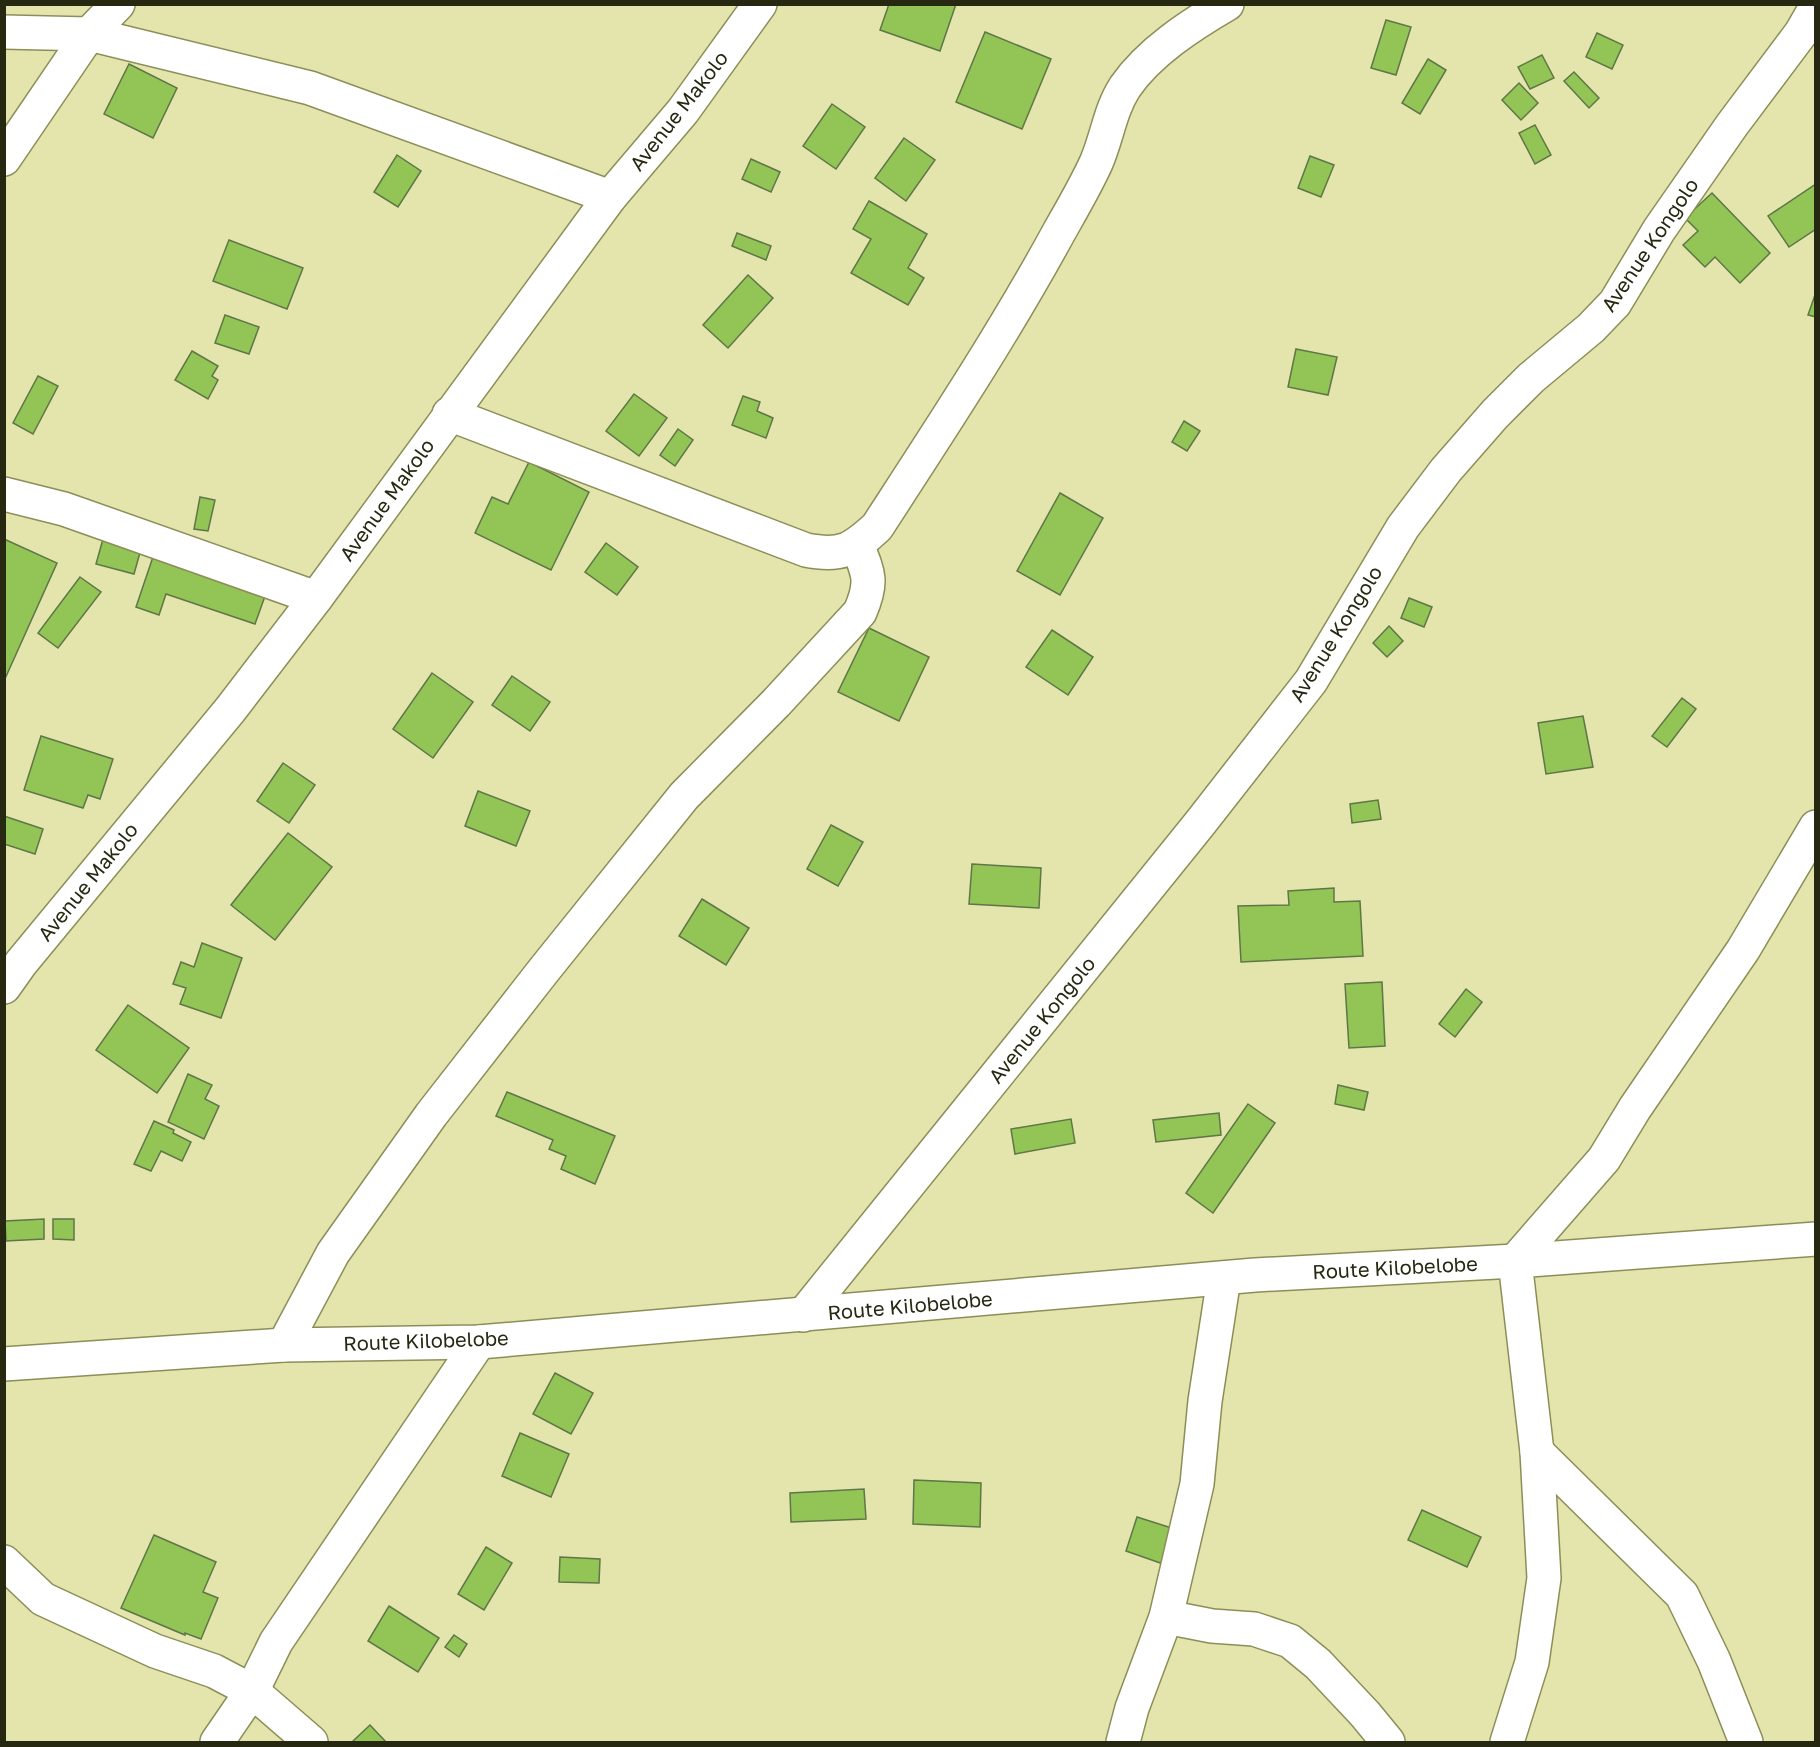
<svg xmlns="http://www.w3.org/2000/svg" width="1820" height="1747" viewBox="0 0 1820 1747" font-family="'Golos Text',sans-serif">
<rect width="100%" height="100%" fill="#e3e5ac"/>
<g fill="#92c456" stroke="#5f7647" stroke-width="1.5">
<path d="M889,4H956L940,51L880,30Z"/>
<path d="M1386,20L1411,27L1396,75L1371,68Z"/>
<path d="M985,32L1051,59L1022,129L956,102Z"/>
<path d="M1597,33L1623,45L1612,69L1586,57Z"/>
<path d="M1542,55L1554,78L1530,89L1518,67Z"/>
<path d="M1428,59L1446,70L1420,114L1402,103Z"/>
<path d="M129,64L177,88L153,138L104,114Z"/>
<path d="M1574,72L1599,98L1589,108L1564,81Z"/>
<path d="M1519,83L1538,103L1521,120L1502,100Z"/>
<path d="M832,104L865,127L836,169L803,146Z"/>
<path d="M1535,125L1551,155L1535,164L1519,133Z"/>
<path d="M904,138L935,160L906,201L875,178Z"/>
<path d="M397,155L421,171L398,207L374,192Z"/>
<path d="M1310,156L1334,165L1321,197L1298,188Z"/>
<path d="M751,159L780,172L771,192L742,179Z"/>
<path d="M1816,184V229L1789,247L1768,216Z"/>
<path d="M1712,193L1770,253L1740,283L1715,257L1705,267L1683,245L1698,231L1685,218Z"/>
<path d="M869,201L927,234L908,268L924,278L908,305L851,273L871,239L853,229Z"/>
<path d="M737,233L771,246L766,260L732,246Z"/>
<path d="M229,240L303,268L287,309L213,281Z"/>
<path d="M748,275L773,298L728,348L703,325Z"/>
<path d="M1816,292V317L1808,315Z"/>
<path d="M225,315L259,327L249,354L215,343Z"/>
<path d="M1296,349L1337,357L1328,395L1288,387Z"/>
<path d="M192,351L218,366L212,376L218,380L208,399L175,380Z"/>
<path d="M38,376L58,386L33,434L13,423Z"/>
<path d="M634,394L667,418L639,456L606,431Z"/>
<path d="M743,396L760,402L757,411L773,418L766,438L732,425Z"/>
<path d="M1184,421L1200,431L1187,451L1172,442Z"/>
<path d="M678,429L693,440L675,466L660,455Z"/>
<path d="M529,462L589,492L551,570L475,533L492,497L508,504Z"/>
<path d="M1060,493L1103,518L1060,595L1017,571Z"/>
<path d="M200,497L215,500L208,531L194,529Z"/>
<path d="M4,539L57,563L4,681Z"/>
<path d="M103,539L141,549L134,574L96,564Z"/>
<path d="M606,543L638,567L617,595L585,572Z"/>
<path d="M156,548L269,585L255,624L166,594L159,615L136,607Z"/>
<path d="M80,577L101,592L58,648L38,633Z"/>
<path d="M1409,598L1432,607L1424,627L1401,618Z"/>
<path d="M1389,626L1403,641L1387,657L1373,643Z"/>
<path d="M869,628L929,657L899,721L838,692Z"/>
<path d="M1052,630L1093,657L1068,695L1026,667Z"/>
<path d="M432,673L473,702L433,758L393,729Z"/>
<path d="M512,676L550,702L530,731L492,705Z"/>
<path d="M1682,698L1696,709L1667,747L1652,736Z"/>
<path d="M1583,716L1593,767L1546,774L1538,723Z"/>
<path d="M41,736L113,759L100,799L88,795L83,808L24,790Z"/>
<path d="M283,763L315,785L289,823L257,801Z"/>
<path d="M478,791L530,811L516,846L465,826Z"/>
<path d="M1378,800L1381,819L1352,823L1350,804Z"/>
<path d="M4,816L43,829L35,854L4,844Z"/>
<path d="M831,825L863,842L838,886L807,869Z"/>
<path d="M288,833L332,867L275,940L231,905Z"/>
<path d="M972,864L1041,868L1039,908L969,904Z"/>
<path d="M1334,888V902L1360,901L1363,956L1241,962L1238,906L1289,905L1288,891Z"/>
<path d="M702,899L749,928L726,965L679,936Z"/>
<path d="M202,943L242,958L221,1018L180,1004L186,988L173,984L181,962L194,967Z"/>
<path d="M1382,982L1385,1046L1349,1048L1345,984Z"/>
<path d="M1466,989L1482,1002L1455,1037L1439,1024Z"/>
<path d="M128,1005L189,1048L157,1093L96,1050Z"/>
<path d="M188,1074L212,1085L205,1099L219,1106L204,1139L168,1122Z"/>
<path d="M1338,1085L1368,1092L1364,1110L1335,1104Z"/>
<path d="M507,1092L615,1136L595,1184L561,1169L566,1156L549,1149L553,1140L496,1116Z"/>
<path d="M1248,1104L1275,1123L1213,1213L1186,1193Z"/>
<path d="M1219,1113L1221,1135L1156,1142L1153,1120Z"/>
<path d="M1071,1119L1075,1143L1015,1154L1011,1129Z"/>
<path d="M154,1121L174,1130L173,1133L191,1142L182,1161L161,1151L151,1171L134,1164Z"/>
<path d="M44,1219V1239L6,1241L5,1221Z"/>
<path d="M53,1219H74V1240L53,1239Z"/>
<path d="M555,1373L593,1393L571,1434L533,1414Z"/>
<path d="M520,1433L569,1454L551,1497L502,1476Z"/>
<path d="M914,1480L981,1483L980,1527L913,1524Z"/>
<path d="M864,1489L866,1519L791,1522L790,1493Z"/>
<path d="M1422,1510L1481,1537L1467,1567L1408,1540Z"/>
<path d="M1137,1517L1178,1530L1166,1565L1126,1551Z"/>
<path d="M154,1535L216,1562L203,1592L218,1598L201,1639L185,1633V1635L121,1608Z"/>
<path d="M486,1547L512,1563L484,1610L458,1594Z"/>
<path d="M560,1557L600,1559L599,1583L559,1582Z"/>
<path d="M389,1606L439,1638L418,1672L368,1641Z"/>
<path d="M454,1635L467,1644L459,1657L445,1647Z"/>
<path d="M370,1725L386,1742H352Z"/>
</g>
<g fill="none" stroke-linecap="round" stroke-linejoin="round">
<defs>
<g id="minor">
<path d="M4,32L89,34L310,88L610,197"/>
<path d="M4,159L89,34L118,4"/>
<path d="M449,414L806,550C841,557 852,550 877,527C940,430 1004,333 1059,232C1072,209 1085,187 1096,163C1107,138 1110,110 1125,87C1149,52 1191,25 1227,4"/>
<path d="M4,494L64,509L316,598"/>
<path d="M4,987L21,963L230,710L316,598L610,197L683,111L760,4"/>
<path d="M803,1315L1201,822L1311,681L1403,527L1446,470L1495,414L1531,378L1591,328L1615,303L1659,230L1732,125L1801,33L1816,7"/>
<path d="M284,1345L333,1253L431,1115L544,970L684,796L776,703L860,612C873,582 869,574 857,545"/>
<path d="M4,1364L284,1345L479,1342L1255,1275L1515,1261L1816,1239"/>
<path d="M1537,1452L1682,1595L1714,1661L1746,1742"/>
<path d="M4,1562L43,1599L155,1651L214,1671L252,1691L311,1742"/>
<path d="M1166,1617L1212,1626L1254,1629L1290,1641L1318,1664L1365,1714L1388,1742"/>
<path d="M217,1742L252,1691L276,1642L479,1342"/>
<path d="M1123,1742L1132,1708L1166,1617L1197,1484L1205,1401L1224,1278"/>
<path d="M1507,1742L1532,1662L1544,1578L1537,1452L1515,1261L1604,1159L1635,1108L1743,950L1816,827"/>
</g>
</defs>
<use href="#minor" stroke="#8c8e58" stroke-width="36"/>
<use href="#minor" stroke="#fff" stroke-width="33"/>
</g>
<g text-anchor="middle" stroke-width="6" stroke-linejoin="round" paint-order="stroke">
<g font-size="20" fill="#272812" stroke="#fff">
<text transform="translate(679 111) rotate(-52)" y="7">Avenue Makolo</text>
<text transform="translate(1650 245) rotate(-56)" y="7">Avenue Kongolo</text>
<text transform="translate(387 500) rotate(-54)" y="7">Avenue Makolo</text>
<text transform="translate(1336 634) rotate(-58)" y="7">Avenue Kongolo</text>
<text transform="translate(88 882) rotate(-51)" y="7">Avenue Makolo</text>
<text transform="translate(1042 1020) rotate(-51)" y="7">Avenue Kongolo</text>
<text transform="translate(1395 1268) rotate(-3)" y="7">Route Kilobelobe</text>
<text transform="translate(910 1306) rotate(-5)" y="7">Route Kilobelobe</text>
<text transform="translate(426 1341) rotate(-2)" y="7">Route Kilobelobe</text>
</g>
</g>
<rect width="1820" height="1747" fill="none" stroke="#272812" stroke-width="12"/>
</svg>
